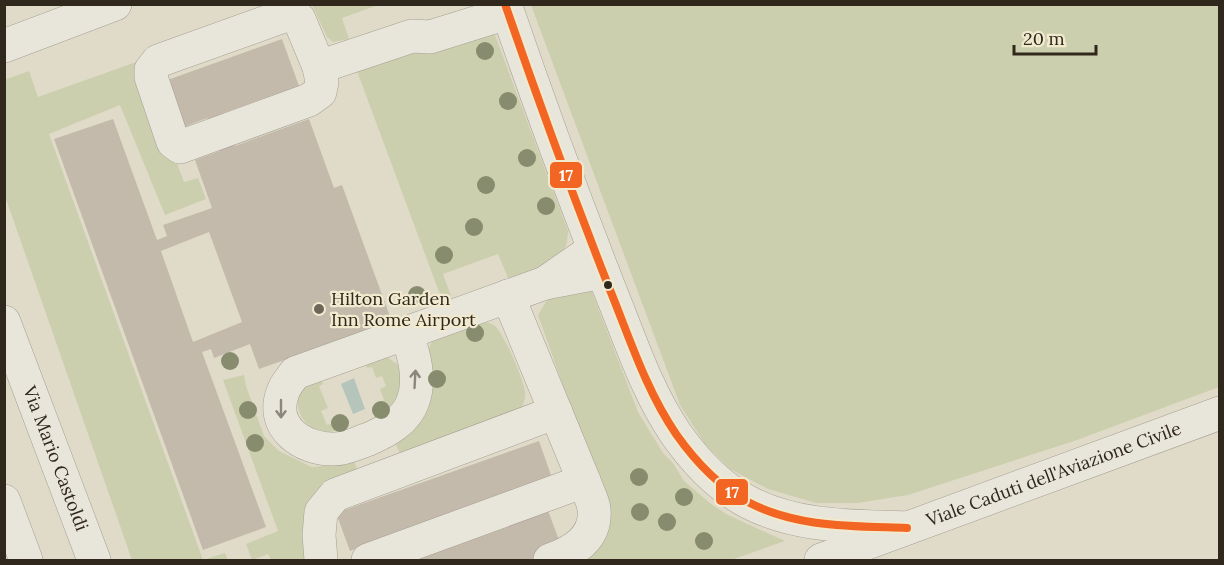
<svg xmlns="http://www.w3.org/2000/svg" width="1224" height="565" viewBox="0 0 1224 565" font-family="Lora,serif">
<rect width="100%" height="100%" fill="#e0dbc9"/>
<g fill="#cccfad">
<path d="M312,5H378L342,18L349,39L333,42L327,37Z"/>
<path d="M531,5H1219V387L1077,440L908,495L858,503H816L768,489L730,469L705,444L680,405Z"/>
<path d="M492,27L568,231C568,267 536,270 509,280L498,254L443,274L451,296L442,300L357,71Z"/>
<path d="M139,61L184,182L198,178L206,199L165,215L120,105L49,134L203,560L225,553L228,560H132L5,196L4,80L29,71L38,97Z"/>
<path d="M584,289L592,292L638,412L663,453L673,463L684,481L711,504L728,515L785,541L731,560H572L607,510L538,315L547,300Z"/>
<path d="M482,322C487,322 491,323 495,326C504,334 524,380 525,392C526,400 522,408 518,415L402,459L395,442L431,343L436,337Z"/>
<path d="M387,357L400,366L405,390L385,413L380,402L384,400L380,389L386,386L382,376L376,378L372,367L367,368L363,358Z"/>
<path d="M244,375L246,386L264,436L279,451L312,467L323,466L352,455L359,475L307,560H271L268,554L252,560L246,544L278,531L223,380Z"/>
<path d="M321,378L323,384L319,386L328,408L321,411L327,425L335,422L338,430C306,441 284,400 307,384C311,381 317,380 321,378Z"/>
</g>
<path fill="#b5c5bc" d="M354,378L365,409L353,414L341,384Z"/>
<g fill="#c3baab" fill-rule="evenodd">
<path d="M282,39L299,86L223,113L235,146L309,119L334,188L342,185L392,322L259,369L250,344L214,358L211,349L202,352L266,527L203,550L54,139L113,119L157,240L167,236L163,225L212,208L195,160L220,151L207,118L179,129L162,82ZM209,232L242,322L193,342L161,251Z"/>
<path d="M539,441L552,478L350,551L336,513Z"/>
<path d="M547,508L562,548L529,560H403Z"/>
</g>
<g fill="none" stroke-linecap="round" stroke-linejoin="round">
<defs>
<g id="minor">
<path d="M505,4C538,100 573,196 610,290C630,339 646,390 676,434C695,461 718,486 748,502C797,528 854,526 907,528"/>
<path d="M292,13L299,19L319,67L322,82L320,92L309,100L180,147L173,142L151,77V70L158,61Z"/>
<path d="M4,46L115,4"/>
<path d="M319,67L412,36L430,37L507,13"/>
<path d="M594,249L545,283L603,272"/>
<path d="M508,296L584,481C587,490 593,500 594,509C597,538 573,552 550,560"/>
<path id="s1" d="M4,322L94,560"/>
<path d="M407,334C414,355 421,379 413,401C406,421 387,431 369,439C357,443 346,449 334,449C303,450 269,427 283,392C285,385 291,379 295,373L545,283"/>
<path d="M4,501L26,560"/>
<path d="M321,560L319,535L321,512L335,495L556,412"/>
<path d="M368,560L584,481"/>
<path id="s2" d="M821,560L1220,413"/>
</g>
</defs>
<use href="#minor" stroke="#a59f93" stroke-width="34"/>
<use href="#minor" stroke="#e8e5da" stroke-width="33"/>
<defs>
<path id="bus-1" d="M505,4C538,100 573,196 610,290C630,339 646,390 676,434C695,461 718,486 748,502C797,528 854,526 907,528"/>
</defs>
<use href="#bus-1" stroke="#f1eacf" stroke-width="12"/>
<use href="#bus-1" stroke="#f26522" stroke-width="8"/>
</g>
<g fill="#878c6f">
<circle cx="485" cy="51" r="9"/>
<circle cx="508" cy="101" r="9"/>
<circle cx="527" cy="158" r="9"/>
<circle cx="486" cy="185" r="9"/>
<circle cx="546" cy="206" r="9"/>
<circle cx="474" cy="227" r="9"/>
<circle cx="444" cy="255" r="9"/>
<circle cx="417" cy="295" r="9"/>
<circle cx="475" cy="333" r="9"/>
<circle cx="230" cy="361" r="9"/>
<circle cx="437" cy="379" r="9"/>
<circle cx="248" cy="410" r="9"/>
<circle cx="381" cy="410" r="9"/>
<circle cx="340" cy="423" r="9"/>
<circle cx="255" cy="443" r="9"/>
<circle cx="639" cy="477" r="9"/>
<circle cx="684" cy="497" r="9"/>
<circle cx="640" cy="512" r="9"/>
<circle cx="667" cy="522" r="9"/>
<circle cx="704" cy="541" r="9"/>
</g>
<defs><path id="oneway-shaft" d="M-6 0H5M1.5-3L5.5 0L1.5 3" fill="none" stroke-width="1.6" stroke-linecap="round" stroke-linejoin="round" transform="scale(1.5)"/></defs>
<g stroke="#8c867c">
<use href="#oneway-shaft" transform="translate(415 379) rotate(-87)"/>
<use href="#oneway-shaft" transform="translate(281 409) rotate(90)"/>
</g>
<circle fill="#31281d" stroke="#f1eacf" stroke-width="2" cx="608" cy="285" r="5"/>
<circle fill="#6e6759" stroke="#f1eacf" stroke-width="2" cx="319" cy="309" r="6"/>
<g text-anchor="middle" stroke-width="4.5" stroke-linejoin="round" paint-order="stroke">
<g font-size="18" fill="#31281d" stroke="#f1eacf" text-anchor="start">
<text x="331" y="305">Hilton Garden<tspan x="331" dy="21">Inn Rome Airport</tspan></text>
</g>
<g font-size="18" fill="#31281d" stroke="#f1eacf">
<text dy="6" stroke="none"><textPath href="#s1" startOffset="146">Via Mario Castoldi</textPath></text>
<text dy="6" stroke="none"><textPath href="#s2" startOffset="248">Viale Caduti dell'Aviazione Civile</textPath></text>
</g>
</g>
<g stroke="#f1eacf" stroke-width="2">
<rect x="549" y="161" width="34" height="28" rx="6" fill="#f26522"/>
<rect x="715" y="478" width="34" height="28" rx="6" fill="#f26522"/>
</g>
<g font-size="16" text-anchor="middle" font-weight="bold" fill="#fff">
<text x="566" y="181">17</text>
<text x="732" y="498">17</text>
</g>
<rect width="1224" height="565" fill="none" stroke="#31281d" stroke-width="12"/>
<path d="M1014 45v9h82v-9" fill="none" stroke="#31281d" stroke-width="3"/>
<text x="1023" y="45" font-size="18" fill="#31281d" stroke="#f1eacf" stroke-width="4.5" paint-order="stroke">20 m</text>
</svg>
